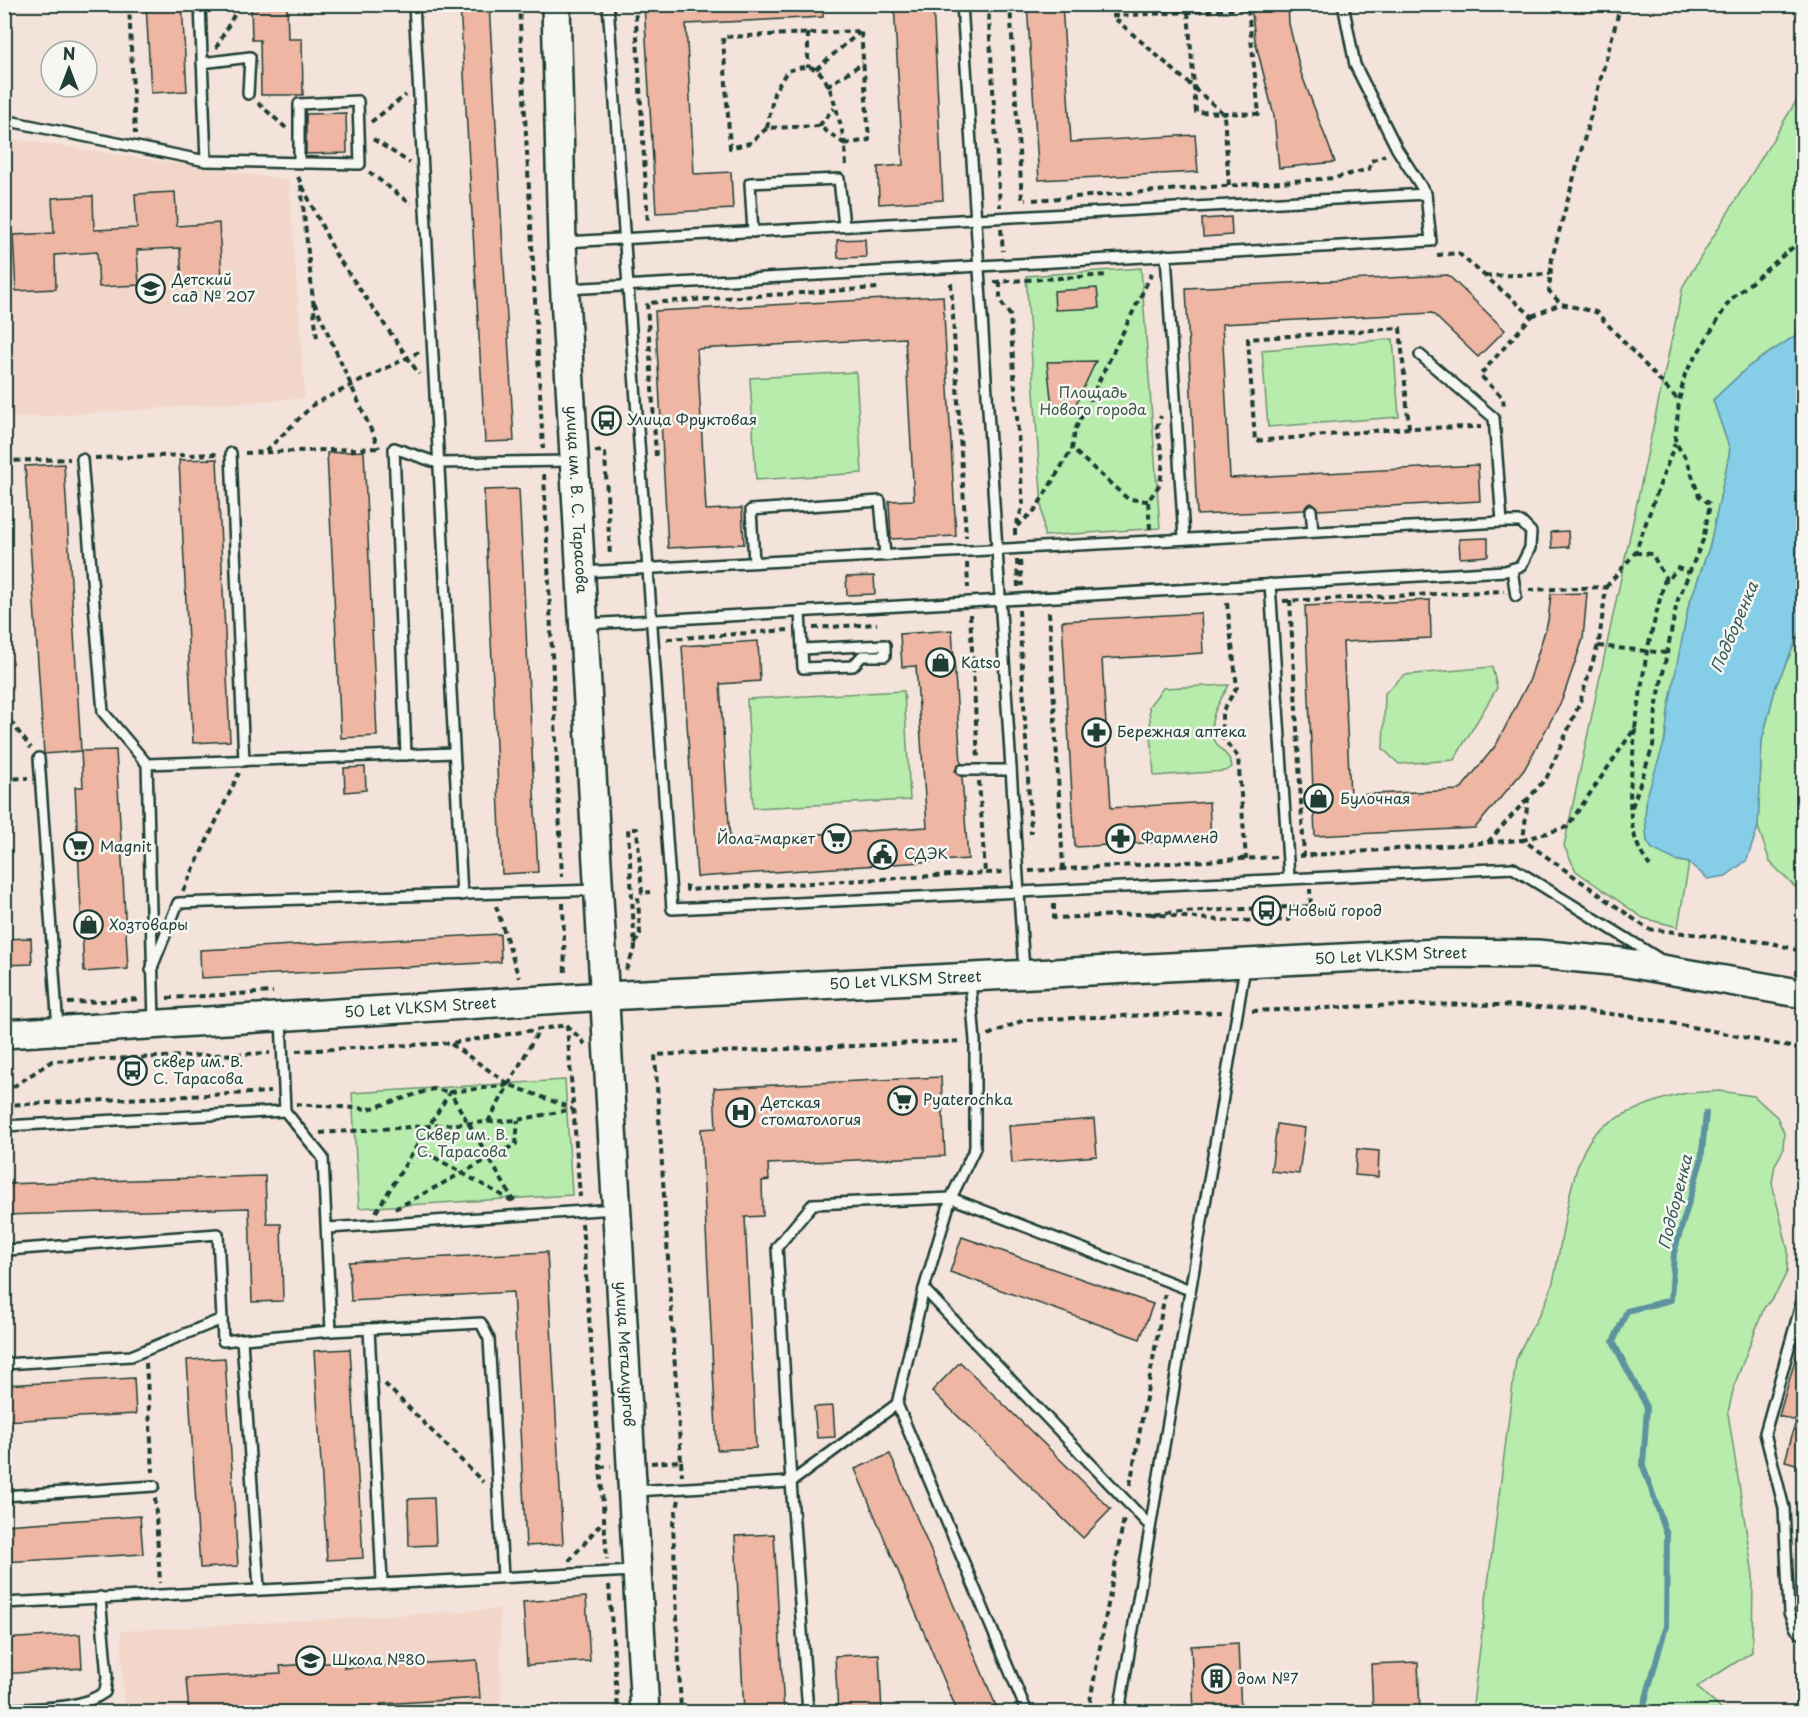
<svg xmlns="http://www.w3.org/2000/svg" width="1808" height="1717" viewBox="0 0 1808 1717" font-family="'Playpen Sans',sans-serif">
<rect width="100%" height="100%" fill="#f4e3da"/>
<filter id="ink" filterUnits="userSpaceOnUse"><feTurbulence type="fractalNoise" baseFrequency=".0167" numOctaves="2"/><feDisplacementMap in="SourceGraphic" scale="12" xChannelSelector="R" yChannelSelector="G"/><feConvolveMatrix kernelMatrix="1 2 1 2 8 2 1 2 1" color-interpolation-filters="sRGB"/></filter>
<g filter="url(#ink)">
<g fill="#f2d6ca">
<path d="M4,138L289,180L305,398L5,419Z"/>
<path d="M500,1609L501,1712H124L121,1631Z"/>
</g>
<g fill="#b8ecad" stroke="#6c9470" stroke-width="1.5">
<path d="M1803,90V325L1795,336L1749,366L1713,400L1730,450L1710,545L1688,608L1662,754L1647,796L1645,817L1647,841L1675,860L1689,863L1678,927L1643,918L1576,871L1564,846L1683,286Z"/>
<path d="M1141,268L1160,528L1044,536L1026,276Z"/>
<path d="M1393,339L1399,417L1268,427L1262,350Z"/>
<path d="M856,372L862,473L756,480L750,378Z"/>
<path d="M1803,625V895L1770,862L1758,827L1762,740L1776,686Z"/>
<path d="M1492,667L1497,688L1454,760L1399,764L1383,749L1385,693L1404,675Z"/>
<path d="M1229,685C1220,701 1206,720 1214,739C1219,751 1230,753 1232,767L1226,771L1154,776L1149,706L1163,688Z"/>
<path d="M904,691L910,800L753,808L747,699Z"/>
<path d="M565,1080L572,1195L359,1208L352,1093Z"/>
<path d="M1719,1091L1754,1096L1777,1117L1784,1133L1783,1150L1775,1165L1772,1183L1788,1250L1787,1272L1777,1292L1764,1308L1734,1386L1728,1413L1753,1575L1752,1652L1697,1687L1721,1709L1720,1712H1472L1516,1360C1526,1333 1546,1310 1553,1282C1563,1242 1568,1169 1592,1137C1606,1118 1659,1099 1682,1094C1694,1092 1707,1092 1719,1091Z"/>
</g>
<path fill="#86cde7" stroke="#5d939f" stroke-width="1.5" d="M1803,325V625L1776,686L1762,740L1758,827L1747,860L1726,876L1708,879L1689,863L1675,860L1652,849L1647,841L1645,817L1647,796L1665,740L1668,710L1688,608L1710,545L1730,450L1713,400L1749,366L1795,336Z"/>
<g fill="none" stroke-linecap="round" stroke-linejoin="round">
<path stroke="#5d939f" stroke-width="6" d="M1642,1712L1666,1626L1667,1535L1643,1466L1647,1407L1613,1342L1627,1311L1671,1300L1674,1253L1701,1161L1706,1113"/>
</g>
<g fill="#eeb6a3" stroke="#1f3d34" stroke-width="1.5">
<path d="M146,4H182L187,91L151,93Z"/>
<path d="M251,4H287L288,39H302L303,95H261L260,40H252Z"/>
<path d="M460,4H489L514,441L485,442Z"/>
<path d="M644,4H823V17L686,24L694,174L731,172L733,209L656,213Z"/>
<path d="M894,4H933L943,200L879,204L878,167L903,165Z"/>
<path d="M1027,4H1062L1071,142L1195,135L1198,172L1039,180Z"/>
<path d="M1251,4H1288L1289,24L1301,73L1335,162L1279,168L1274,116L1255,40Z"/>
<path d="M346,113L347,153L306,154V114Z"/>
<path d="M175,192L177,226L219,223L222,280L182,282L180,248L137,250L139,285L99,287L97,252L55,255L56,289L16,291L13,235L54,233L52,198L93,196L94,230L137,228L135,194Z"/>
<path d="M1231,217L1232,235L1203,237L1202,219Z"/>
<path d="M865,239L866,257L838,258L837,240Z"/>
<path d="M1448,275L1505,330L1478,357L1432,313L1222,324L1230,478L1478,465L1480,501L1318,510L1311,503L1304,510L1197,515L1186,288Z"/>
<path d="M1097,288L1099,308L1055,310L1054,291Z"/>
<path d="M943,296L956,536L891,539L889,501L914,500L905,338L697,349L706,510L742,508L744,544L668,548L655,311Z"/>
<path d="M1096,361L1075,406L1070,412L1058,411L1051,398L1047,362Z"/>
<path d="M364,451L377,736L341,738L327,453Z"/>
<path d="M217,459L230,741L193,743L179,460Z"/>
<path d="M64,464L81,751L44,754L25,466Z"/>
<path d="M519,489L538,872L502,874L484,490Z"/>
<path d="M1568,531L1569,547L1552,548L1551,532Z"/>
<path d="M1488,538V556L1460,558L1459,539Z"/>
<path d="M874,576L875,594L847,595L846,577Z"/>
<path d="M1587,593L1583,639L1562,700L1524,770L1475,828L1315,836L1305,606L1430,600L1431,638L1343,642L1350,795L1460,790L1496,745L1530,679L1548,621L1551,594Z"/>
<path d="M1201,613L1203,653L1102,659L1111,808L1209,802L1211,839L1075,847L1062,621Z"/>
<path d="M952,630L961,763L955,771L962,777L968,859L697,877L682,646L758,641L760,681L720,684L730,840L927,827L916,666L902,667L900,634Z"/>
<path d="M116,750L128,969L84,972L75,787H83L81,751Z"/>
<path d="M365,767L366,790L345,792L344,768Z"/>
<path d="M500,934L501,962L201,978L200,950Z"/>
<path d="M31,938L32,964L4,965V939Z"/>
<path d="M941,1077L945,1156L768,1164L769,1180L762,1181L763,1216L745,1217L756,1448L717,1450L701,1129L716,1128L714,1088Z"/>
<path d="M1094,1119L1097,1156L1012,1163L1009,1126Z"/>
<path d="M1277,1124L1305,1128L1299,1174L1271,1171Z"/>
<path d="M1357,1149L1379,1151L1378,1177L1355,1175Z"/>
<path d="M265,1176L267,1224H281L283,1301L252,1302L249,1208L4,1215V1184Z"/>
<path d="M962,1237L1153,1304L1140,1339L950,1272Z"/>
<path d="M547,1252L563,1544L526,1546L513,1292L351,1301L349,1262Z"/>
<path d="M1799,1346L1803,1347V1466L1785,1461L1796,1421L1779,1416Z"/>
<path d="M350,1349L363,1558L327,1560L314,1351Z"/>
<path d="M225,1358L238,1566L200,1568L187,1360Z"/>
<path d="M960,1362L1111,1509L1083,1538L932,1391Z"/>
<path d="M134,1378L136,1414L4,1421V1385Z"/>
<path d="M833,1406L835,1437L817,1438L814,1407Z"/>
<path d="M890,1454L999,1713H958L855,1469Z"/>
<path d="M434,1498L436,1545L409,1546L408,1499Z"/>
<path d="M140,1516L143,1554L4,1562V1525Z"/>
<path d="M774,1534L784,1713H744L735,1536Z"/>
<path d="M586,1597L590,1661L527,1665L523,1602Z"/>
<path d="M80,1634L82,1668L4,1674V1639Z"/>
<path d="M1238,1643L1241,1713H1194L1191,1646Z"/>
<path d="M879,1654L882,1713H838L835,1656Z"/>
<path d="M477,1660L480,1698L381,1704V1713H189L186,1678L281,1673L280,1666L344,1662V1668Z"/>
<path d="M1418,1662L1420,1713H1373L1371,1664Z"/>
</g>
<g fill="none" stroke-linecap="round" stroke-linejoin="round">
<defs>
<g id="lane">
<path d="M200,4L206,161"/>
<path d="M414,4L462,895"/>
<path d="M608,4L672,909L1513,868L1658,958"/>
<path d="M962,4L1024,971"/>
<path d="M202,63L250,57L248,94"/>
<path d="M4,120L206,161L360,164L358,101L299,104V163"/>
<path d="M753,232L750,183L839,179L844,226"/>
<path d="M565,242L1426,194"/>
<path d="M1166,255L1184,538"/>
<path d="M567,289L1431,241L1426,194L1397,149L1355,65L1343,4"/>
<path d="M1420,355L1494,418L1502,522"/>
<path d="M231,453L244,761"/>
<path d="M82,459L103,712L147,764L454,753"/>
<path d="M1311,510L1313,531"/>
<path d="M754,562L751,510L880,501L885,555"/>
<path d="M1512,569L1516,596"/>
<path d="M582,572L1502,522H1521L1531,532L1530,548L1521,566L1505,571L587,624"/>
<path d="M1270,584L1289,877"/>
<path d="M800,612L803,668L853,666L862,656H885V645L802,649"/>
<path d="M406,755L394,448L438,463L572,461"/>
<path d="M39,758L58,1029"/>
<path d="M147,764L154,1022"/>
<path d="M962,770H1011"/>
<path d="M151,970L178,903L597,890"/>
<path d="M281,1020L285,1111L323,1158L331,1331L369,1329"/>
<path d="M4,1126L285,1111"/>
<path d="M328,1228L615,1209"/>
<path d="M4,1252L8,1250L218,1234L223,1341L331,1331"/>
<path d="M924,1289L1150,1526"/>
<path d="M1804,1294L1765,1433L1784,1508L1789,1613L1796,1629L1804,1636"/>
<path d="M242,1340L259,1588"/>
<path d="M4,1364L131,1356L222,1319"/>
<path d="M897,1404L1027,1712"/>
<path d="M634,1491L791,1482L897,1404L924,1289L951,1198L975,1148V1041L970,981"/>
<path d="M4,1496L154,1486"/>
<path d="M382,1582L369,1329L481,1323L489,1339L503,1577"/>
<path d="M4,1603L633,1571"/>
<path d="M4,1710C36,1707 79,1711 105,1692L107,1677L100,1597"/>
<path d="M808,1712L791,1482L777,1247L813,1204L951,1198L1190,1290"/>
<path d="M1119,1712L1245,967"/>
</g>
<g id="secondary">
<path id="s1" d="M556,4L562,243L645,1712"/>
<path id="s2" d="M4,1034L606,996L1438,953L1537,954L1622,962L1804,994"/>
</g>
</defs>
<use href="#lane" stroke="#1f3d34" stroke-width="14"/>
<use href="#secondary" stroke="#1f3d34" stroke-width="32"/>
<g stroke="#1f3d34" stroke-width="4" stroke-dasharray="6 4.5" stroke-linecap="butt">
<path d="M129,4L135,134"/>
<path d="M519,4L543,449"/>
<path d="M635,4L648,224"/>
<path d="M988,4L1000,207"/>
<path d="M1010,4L1022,200H1026"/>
<path d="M1621,4L1552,258L1549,291L1561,304L1596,312L1678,400"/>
<path d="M1188,12L1196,112L1259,114L1248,9L1112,16L1224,114L1229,186"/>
<path d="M808,33V67"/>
<path d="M216,48L240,4"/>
<path d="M816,69L860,32"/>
<path d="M827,86L863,63"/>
<path d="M258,103L286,128"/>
<path d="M371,122L406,95"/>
<path d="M819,126L834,108"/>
<path d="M767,128L774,93L787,71C796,69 806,64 815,69C832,77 840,126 845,143"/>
<path d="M373,139L410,163"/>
<path d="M845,144L819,126L767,128L750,143L730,148L723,37L861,31L869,140L845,144L846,169"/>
<path d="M369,172L411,204"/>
<path d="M298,177L336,255L419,374"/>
<path d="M301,185L317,339"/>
<path d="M1033,200L1334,178L1369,169L1371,161L1385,155"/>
<path d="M1001,229L1003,251"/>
<path d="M1437,255L1458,253L1532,316L1480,375L1503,398L1504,408"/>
<path d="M1485,276L1550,274"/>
<path d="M994,282L1109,275"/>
<path d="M1000,282V301L1010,315L1023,506L1015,528V537"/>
<path d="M951,283L966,537"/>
<path d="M314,302L379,448"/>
<path d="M1532,316L1561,304"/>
<path d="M1409,428L1400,328L1248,339L1255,441L1409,428L1481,427"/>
<path d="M266,451L314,404L419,352"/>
<path d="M595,451L605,452L610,557"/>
<path d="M245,453L381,448"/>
<path d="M656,456L647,303L878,288"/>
<path d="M95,458L219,454"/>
<path d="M4,461L70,459"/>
<path d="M544,474L562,877"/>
<path d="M1148,501L1128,499L1072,449L1075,430L1152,273"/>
<path d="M1017,526L1035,510L1072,449"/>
<path d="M1150,529L1148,501L1160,484L1163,461L1157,427L1161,416"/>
<path d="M1635,553L1652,554L1667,581L1678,568L1689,573"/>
<path d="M1017,560L1018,588"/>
<path d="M1020,561L1022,586"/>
<path d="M967,563L968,588"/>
<path d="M1606,587L1635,553L1675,443"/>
<path d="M1529,590L1606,587L1599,642L1579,705L1547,777L1528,799L1523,840L1567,827L1635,728C1633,774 1619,828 1650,866"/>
<path d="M1290,600L1304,856"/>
<path d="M1283,601L1504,591"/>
<path d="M1227,603L1237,687L1222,712V737L1238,757L1246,859"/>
<path d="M1019,610L1031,834"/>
<path d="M1049,612L1063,868"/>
<path d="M970,614L978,759"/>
<path d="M813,628L877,624"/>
<path d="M669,641V639L788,630"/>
<path d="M1598,646L1666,653"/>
<path d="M4,713L31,748"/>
<path d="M1635,728L1647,651L1665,579"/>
<path d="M4,779L28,778"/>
<path d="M979,781L985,873"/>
<path d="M1632,807L1653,746L1656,709L1677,602L1703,540L1710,504L1699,496L1687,460L1675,442L1679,401L1685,374L1730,300L1804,238"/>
<path d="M1488,842L1527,799"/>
<path d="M1299,856L1523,840L1648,929L1772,943L1804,952"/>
<path d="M1029,871L1276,857"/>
<path d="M687,885V890L1004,872"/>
<path d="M183,891L239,773"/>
<path d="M563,903L565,975"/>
<path d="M1054,904V918L1311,906L1310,889"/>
<path d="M496,906L519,978"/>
<path d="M1150,914L1231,921L1289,920L1290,907"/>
<path d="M635,944L640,934L638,897L642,893"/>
<path d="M626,970L635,948L628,829H637L642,893L650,892"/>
<path d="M167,998L273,992"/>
<path d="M68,1003L141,999"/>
<path d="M1252,1011C1359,1007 1468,999 1575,1010C1652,1017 1728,1034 1804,1050"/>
<path d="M567,1025L580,1197"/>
<path d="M567,1025L585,1044"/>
<path d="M988,1035L1024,1020L1223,1012"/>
<path d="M451,1044L510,1085L571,1108"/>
<path d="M296,1051L451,1043L567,1025"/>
<path d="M4,1093L52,1061L270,1053"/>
<path d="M296,1104L369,1109L433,1089L450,1092L510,1085"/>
<path d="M4,1105L270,1092"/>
<path d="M488,1122L539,1030"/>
<path d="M320,1133L518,1120L573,1109"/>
<path d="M416,1147L512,1201"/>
<path d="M395,1209L516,1144L518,1120"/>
<path d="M376,1212L450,1092L514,1201"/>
<path d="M582,1223L607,1559"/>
<path d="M146,1363L153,1472"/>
<path d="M385,1384L483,1482"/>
<path d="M681,1461L682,1475"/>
<path d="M651,1463L681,1461L655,1055L963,1041"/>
<path d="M600,1467L611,1466"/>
<path d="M1130,1485L1165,1294"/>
<path d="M155,1498L160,1583"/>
<path d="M679,1500L673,1523L681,1712"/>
<path d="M1804,1529V1552"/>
<path d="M569,1561L603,1521"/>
<path d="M609,1585L618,1712"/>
<path d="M1088,1712L1124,1518"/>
</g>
<use href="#lane" stroke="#f6f6f2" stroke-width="9"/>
<use href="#secondary" stroke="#f6f6f2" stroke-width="27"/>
</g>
</g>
<defs>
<symbol id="school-ring" viewBox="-11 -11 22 22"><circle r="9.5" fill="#f6f6f2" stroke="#1f3d34" stroke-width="1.5"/><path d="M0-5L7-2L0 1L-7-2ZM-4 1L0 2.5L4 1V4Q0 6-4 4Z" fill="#1f3d34"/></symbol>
<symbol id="bus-ring" viewBox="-11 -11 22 22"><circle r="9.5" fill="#f6f6f2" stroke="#1f3d34" stroke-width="1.5"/><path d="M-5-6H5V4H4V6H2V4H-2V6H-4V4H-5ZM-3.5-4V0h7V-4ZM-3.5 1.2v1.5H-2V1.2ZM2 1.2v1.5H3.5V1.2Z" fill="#1f3d34"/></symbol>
<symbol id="shop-ring" viewBox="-11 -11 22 22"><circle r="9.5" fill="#f6f6f2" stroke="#1f3d34" stroke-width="1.5"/><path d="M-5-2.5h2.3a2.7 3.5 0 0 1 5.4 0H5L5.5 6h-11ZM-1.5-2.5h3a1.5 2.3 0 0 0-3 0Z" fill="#1f3d34"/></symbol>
<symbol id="pharmacy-ring" viewBox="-11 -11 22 22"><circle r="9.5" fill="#f6f6f2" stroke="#1f3d34" stroke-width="1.5"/><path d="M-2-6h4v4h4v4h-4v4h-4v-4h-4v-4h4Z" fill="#1f3d34"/></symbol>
<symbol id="supermarket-ring" viewBox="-11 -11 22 22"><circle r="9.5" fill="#f6f6f2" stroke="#1f3d34" stroke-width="1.5"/><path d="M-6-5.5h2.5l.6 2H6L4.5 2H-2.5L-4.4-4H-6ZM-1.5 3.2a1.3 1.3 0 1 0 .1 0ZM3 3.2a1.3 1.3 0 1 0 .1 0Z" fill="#1f3d34"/></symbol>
<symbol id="civic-ring" viewBox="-11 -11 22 22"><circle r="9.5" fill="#f6f6f2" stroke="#1f3d34" stroke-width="1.5"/><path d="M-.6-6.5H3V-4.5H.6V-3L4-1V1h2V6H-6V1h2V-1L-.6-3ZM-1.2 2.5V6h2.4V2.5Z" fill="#1f3d34"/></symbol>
<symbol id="hospital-ring" viewBox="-11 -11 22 22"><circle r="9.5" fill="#f6f6f2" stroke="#1f3d34" stroke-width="1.5"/><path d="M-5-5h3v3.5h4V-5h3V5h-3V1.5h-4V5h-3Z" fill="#1f3d34"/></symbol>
<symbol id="building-ring" viewBox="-11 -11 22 22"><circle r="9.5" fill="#f6f6f2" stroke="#1f3d34" stroke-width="1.5"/><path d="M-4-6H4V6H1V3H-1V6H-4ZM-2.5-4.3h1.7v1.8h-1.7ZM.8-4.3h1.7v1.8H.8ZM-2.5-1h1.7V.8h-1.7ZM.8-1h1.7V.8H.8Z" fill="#1f3d34"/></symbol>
</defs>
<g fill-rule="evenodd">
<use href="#school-ring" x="134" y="272" width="33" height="33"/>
<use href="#bus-ring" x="590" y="404" width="33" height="33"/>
<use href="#shop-ring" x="924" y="646" width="33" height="33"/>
<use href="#pharmacy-ring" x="1080" y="716" width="33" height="33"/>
<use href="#shop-ring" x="1302" y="782" width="33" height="33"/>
<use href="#pharmacy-ring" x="1104" y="822" width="33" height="33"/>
<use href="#supermarket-ring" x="820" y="822" width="33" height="33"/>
<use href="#supermarket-ring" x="62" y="830" width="33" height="33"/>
<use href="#civic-ring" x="866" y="838" width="33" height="33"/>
<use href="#bus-ring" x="1250" y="894" width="33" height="33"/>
<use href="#shop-ring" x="72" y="908" width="33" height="33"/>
<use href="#bus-ring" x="116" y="1054" width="33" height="33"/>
<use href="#supermarket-ring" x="886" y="1084" width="33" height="33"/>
<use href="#hospital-ring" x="724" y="1096" width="33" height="33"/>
<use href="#school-ring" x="294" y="1644" width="33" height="33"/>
<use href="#building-ring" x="1200" y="1662" width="33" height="33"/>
</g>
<g text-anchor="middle" stroke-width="5" stroke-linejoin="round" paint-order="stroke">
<g font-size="15" fill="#1f3d34" stroke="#f6f6f2" text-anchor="start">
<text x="172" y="285">Детский<tspan x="172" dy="17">сад № 207</tspan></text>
<text x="627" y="425">Улица Фруктовая</text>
<text x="961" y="668">Katso</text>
<text x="1117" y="737">Бережная аптека</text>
<text x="1340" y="804">Булочная</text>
<text x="1141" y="843">Фармленд</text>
<text x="815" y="844" text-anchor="end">Йола-маркет</text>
<text x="100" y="852">Magnit</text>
<text x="904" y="859">СДЭК</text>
<text x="1288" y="916">Новый город</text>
<text x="109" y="930">Хозтовары</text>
<text x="153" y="1067">сквер им. В.<tspan x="153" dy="17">С. Тарасова</tspan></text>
<text x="923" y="1105">Pyaterochka</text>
<text x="761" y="1108">Детская<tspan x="761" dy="17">стоматология</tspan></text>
<text x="332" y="1665">Школа №80</text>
<text x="1237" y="1684">дом №7</text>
</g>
<g font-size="15" fill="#365746" stroke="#f6f6f2">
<text x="1093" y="398">Площадь<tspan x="1093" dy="17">Нового города</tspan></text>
<text x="462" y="1140">Сквер им. В.<tspan x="462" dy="17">С. Тарасова</tspan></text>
</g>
<g font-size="15" fill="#1f3d34" stroke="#f6f6f2">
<text dy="5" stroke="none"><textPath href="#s1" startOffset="496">улица им. В. С. Тарасова</textPath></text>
<text dy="5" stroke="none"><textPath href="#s2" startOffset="1389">50 Let VLKSM Street</textPath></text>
<text dy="5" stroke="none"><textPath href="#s2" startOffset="903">50 Let VLKSM Street</textPath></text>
<text dy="5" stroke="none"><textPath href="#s2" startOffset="417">50 Let VLKSM Street</textPath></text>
<text dy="5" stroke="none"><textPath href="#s1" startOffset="1352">улица Металлургов</textPath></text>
</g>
<g font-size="16" font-style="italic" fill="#345a58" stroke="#f6f6f2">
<text transform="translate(1734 627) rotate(-67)" y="6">Подборенка</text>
<text transform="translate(1675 1202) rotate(-76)" y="6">Подборенка</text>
</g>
</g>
<rect width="1808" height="1717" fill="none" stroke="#f6f6f2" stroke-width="24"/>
<rect x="12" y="12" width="1784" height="1693" fill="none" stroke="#1f3d34" stroke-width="2" filter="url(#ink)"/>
<g transform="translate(69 69)"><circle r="28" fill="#f6f6f2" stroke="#a0aca6" stroke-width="1.5"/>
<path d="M0-4.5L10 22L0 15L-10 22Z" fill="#1f3d34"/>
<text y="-9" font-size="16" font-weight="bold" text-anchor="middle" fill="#1f3d34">N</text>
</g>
</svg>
